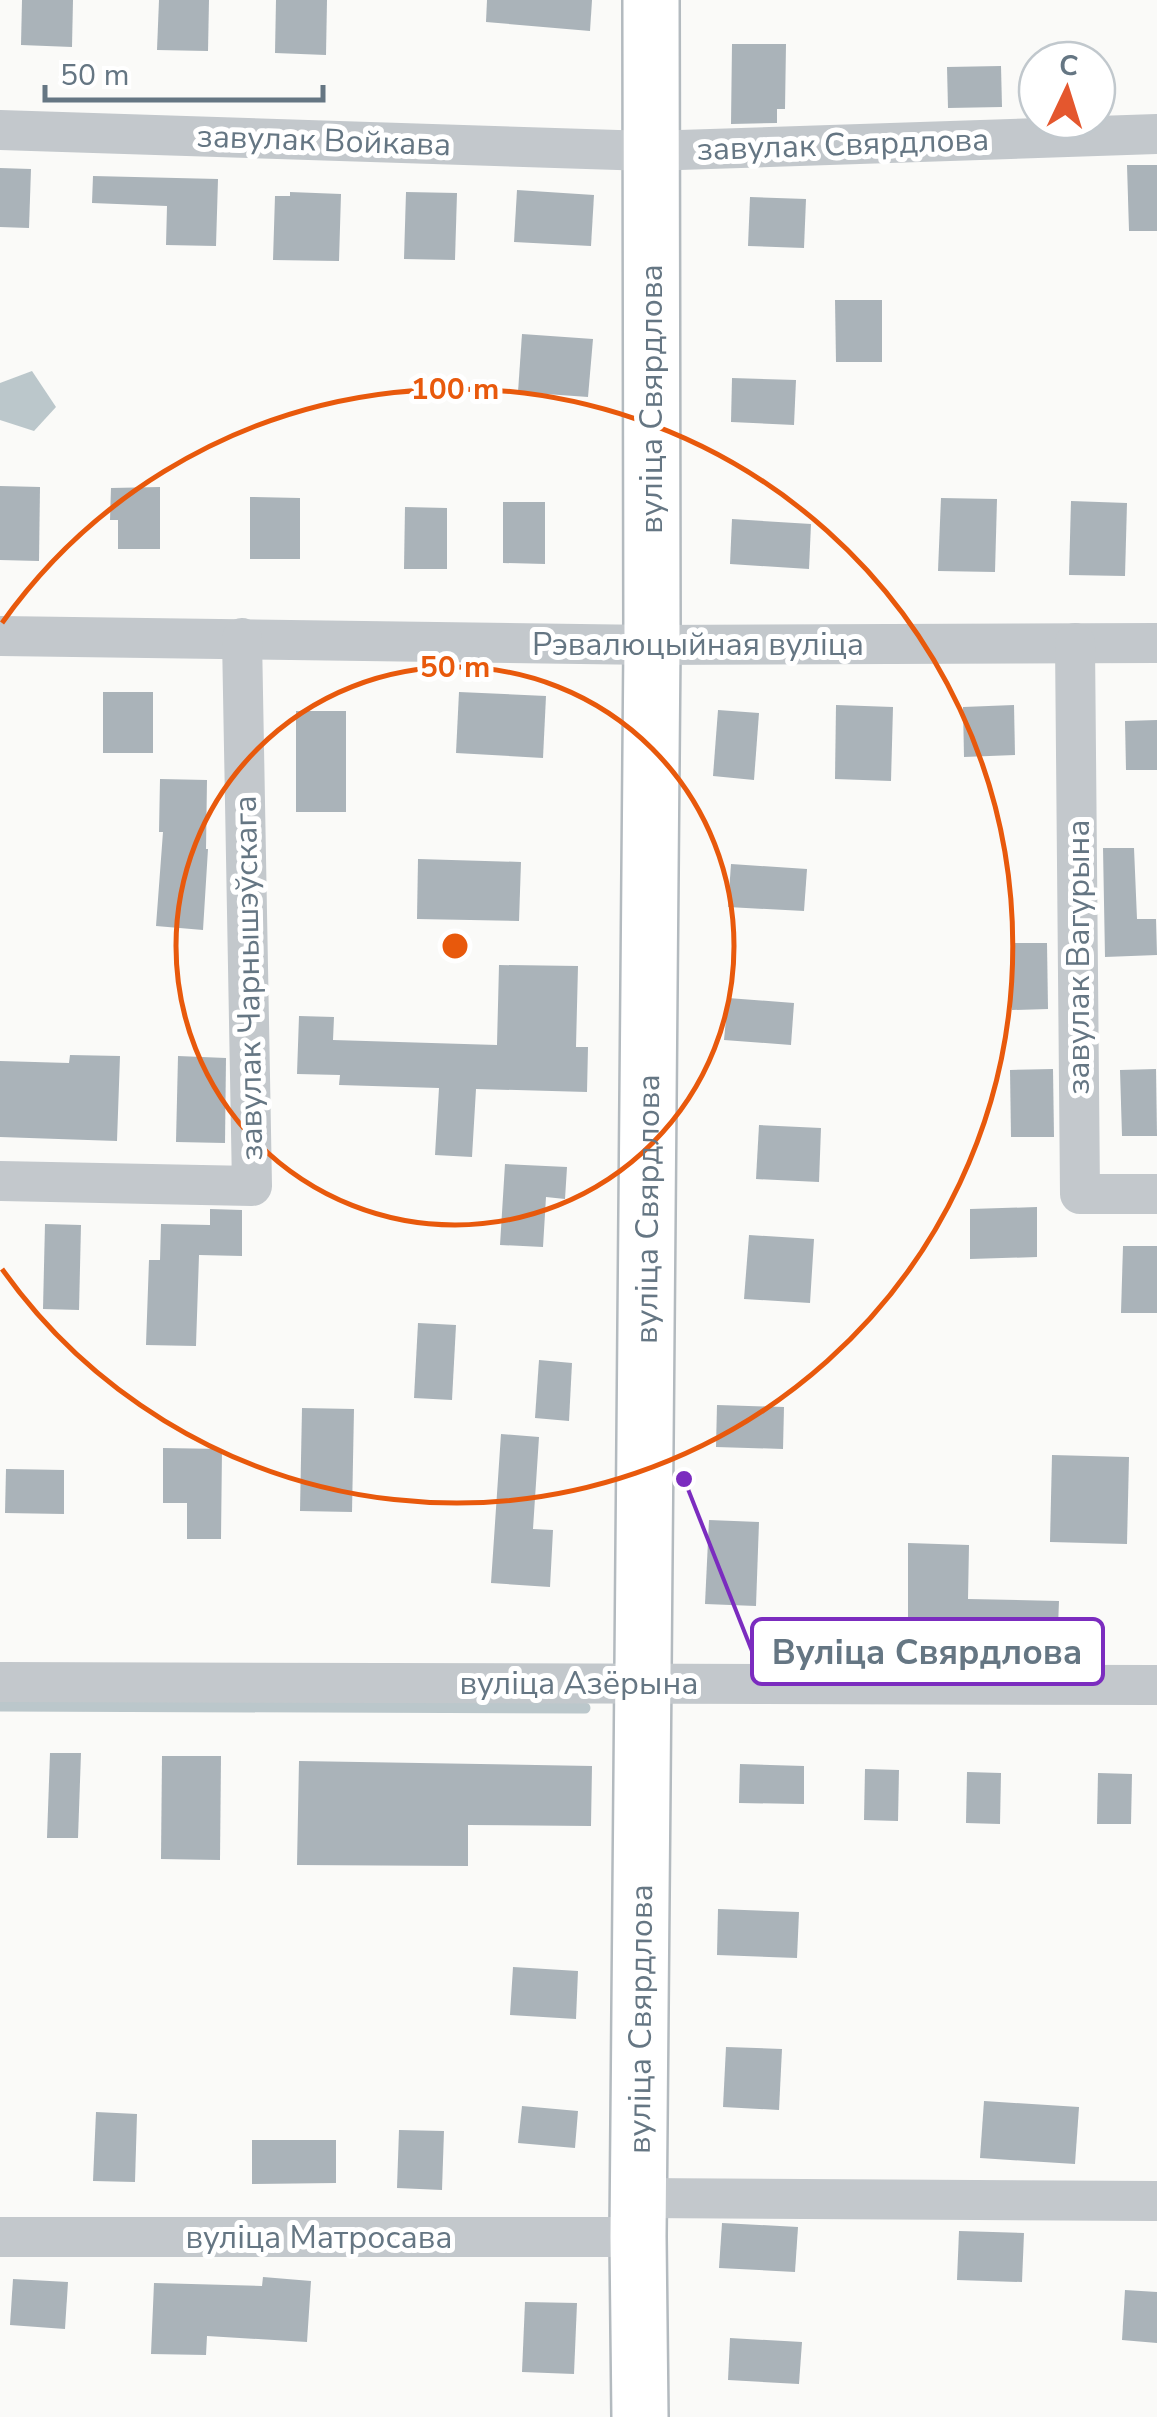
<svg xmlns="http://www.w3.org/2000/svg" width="1157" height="2417" viewBox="0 0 1157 2417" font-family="'Nunito Sans',sans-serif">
<rect width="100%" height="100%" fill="#fafaf8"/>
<path fill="#bbc7cb" d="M32,371L56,407L34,431L0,420V383Z"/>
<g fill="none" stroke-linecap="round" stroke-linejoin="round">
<path stroke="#bbc7cb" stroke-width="11" d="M0,1706L585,1708"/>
</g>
<g fill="#aab3b9">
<path d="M22,0H73L72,47L21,45Z"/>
<path d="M159,0H209L208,51L157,50Z"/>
<path d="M276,0H327L326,55L275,53Z"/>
<path d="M487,0H592L590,31L486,22Z"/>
<path d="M732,44H786L785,109H777V123L731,124Z"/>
<path d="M1001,66L1002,107L948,108L947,67Z"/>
<path d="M1127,165H1157V231H1129Z"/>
<path d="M0,168L31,169L29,228L0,227Z"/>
<path d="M93,176L218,179L216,246L166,245L167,206L92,203Z"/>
<path d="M517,190L594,195L591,246L514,242Z"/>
<path d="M290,192L341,194L339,261L273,260L275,196H290Z"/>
<path d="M406,192L457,193L455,260L404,259Z"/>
<path d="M750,197L806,199L804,248L748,246Z"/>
<path d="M835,300H882V362H836Z"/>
<path d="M522,334L593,339L588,397L518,392Z"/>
<path d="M732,378L796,380L794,425L731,422Z"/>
<path d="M0,486L40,487L39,561L0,560Z"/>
<path d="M160,487V549H118V520H110L111,488Z"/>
<path d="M250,497L300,498V559H250Z"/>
<path d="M941,498L997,499L995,572L938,571Z"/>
<path d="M1071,501L1127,503L1125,576L1069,575Z"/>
<path d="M503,502H545V564L503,563Z"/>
<path d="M405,507L447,508V569H404Z"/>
<path d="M732,519L811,524L809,569L730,564Z"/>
<rect x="103" y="692" width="50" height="61"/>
<path d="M459,692L546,696L543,758L456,753Z"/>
<path d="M836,705L893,707L891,781L835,779Z"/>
<path d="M1014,705L1015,755L964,757L963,707Z"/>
<path d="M718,710L759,713L754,780L713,776Z"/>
<rect x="296" y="711" width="50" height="101"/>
<path d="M1157,720V770H1126L1125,721Z"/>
<path d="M160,779L207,780L206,849H208L203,930L156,926L163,832H159Z"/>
<path d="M1103,848H1134L1137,919H1156L1157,955L1105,957Z"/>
<path d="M418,859L521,862L519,921L417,919Z"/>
<path d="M731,864L807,869L804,911L728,907Z"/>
<path d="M1011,943H1047L1048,1009L1012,1010Z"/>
<path d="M499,965L578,966L576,1047H588L587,1092L476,1089L472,1157L435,1155L439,1088L339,1085L340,1075L297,1074L299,1016L334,1017L333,1040L497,1045Z"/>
<path d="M728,998L794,1003L791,1045L724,1040Z"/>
<path d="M70,1055L120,1056L117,1141L0,1137V1061L69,1063Z"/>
<path d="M178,1056L226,1058L225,1143L176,1142Z"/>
<path d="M1053,1069L1054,1137H1011L1010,1070Z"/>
<path d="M1156,1069L1157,1136H1122L1120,1070Z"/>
<path d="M759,1125L821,1128L819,1182L756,1179Z"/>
<path d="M505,1164L567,1167L565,1199L546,1197L543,1247L500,1245Z"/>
<path d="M1037,1207V1257L970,1259V1209Z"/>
<path d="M210,1209L242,1210V1256L199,1255L196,1346L146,1345L149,1260H160L161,1224L210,1225Z"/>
<path d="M45,1224L81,1225L79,1310L43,1309Z"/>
<path d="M749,1235L814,1239L810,1303L744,1299Z"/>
<path d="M1123,1246H1157V1313H1121Z"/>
<path d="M418,1323L456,1325L452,1400L414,1398Z"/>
<path d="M539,1360L572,1363L569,1421L535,1418Z"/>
<path d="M717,1405L784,1407L783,1449L716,1447Z"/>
<path d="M302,1408L354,1409L352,1512L300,1511Z"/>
<path d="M501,1434L539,1437L533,1529L553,1530L550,1587L491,1583Z"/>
<path d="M163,1448L222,1449L221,1539H187V1503H163Z"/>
<path d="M1052,1455L1129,1457L1127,1544L1050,1542Z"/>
<path d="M6,1469L64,1470V1514L5,1513Z"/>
<path d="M709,1520L759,1522L756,1606L705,1604Z"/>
<path d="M908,1543L969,1545L968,1599L1059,1601L1058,1627L908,1626Z"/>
<path d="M50,1753H81L78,1838H47Z"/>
<path d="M162,1756H221L220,1860L161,1859Z"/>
<path d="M299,1761L592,1766L591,1826L468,1825V1866L297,1865Z"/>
<path d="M740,1764L804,1766V1804L739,1803Z"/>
<path d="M865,1769L899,1770L898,1821L864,1820Z"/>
<path d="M967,1772L1001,1773L1000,1824L966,1823Z"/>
<path d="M1098,1773L1132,1774L1131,1824H1097Z"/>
<path d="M718,1909L799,1912L797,1958L717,1955Z"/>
<path d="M513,1967L578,1971L576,2019L510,2015Z"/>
<path d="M726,2047L782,2049L779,2110L723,2107Z"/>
<path d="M984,2101L1079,2107L1075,2164L980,2158Z"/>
<path d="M522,2106L578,2111L575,2148L518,2143Z"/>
<path d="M96,2112L137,2114L135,2182L93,2181Z"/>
<path d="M399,2130L444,2131L442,2190L397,2188Z"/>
<path d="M252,2140H336V2183L252,2184Z"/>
<path d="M722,2223L798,2227L795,2272L719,2268Z"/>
<path d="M959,2231L1024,2233L1022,2282L957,2280Z"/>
<path d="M263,2277L311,2281L307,2342L207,2336L206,2355L151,2354L154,2283L262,2286Z"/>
<path d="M13,2279L68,2282L65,2329L10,2325Z"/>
<path d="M1125,2290L1157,2292V2343L1122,2340Z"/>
<path d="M525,2302L577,2303L574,2374L522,2372Z"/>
<path d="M730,2338L802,2342L799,2384L728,2380Z"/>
</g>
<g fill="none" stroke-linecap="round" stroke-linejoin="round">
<defs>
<g id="secondary">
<path id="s1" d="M640,2417L638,2237L652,645L651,0"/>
</g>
</defs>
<use href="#secondary" stroke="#b3babf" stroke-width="60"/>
<g stroke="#c3c8cc" stroke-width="40">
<path d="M0,130L649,151L1157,134"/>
<path d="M0,636L652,645L1157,643"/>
<path d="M1075,643L1080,1194H1157"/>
<path d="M0,1181L252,1186L242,638"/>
<path d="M0,1682L1157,1685"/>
<path d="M638,2198L1157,2201"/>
<path d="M0,2237H638"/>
</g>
<use href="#secondary" stroke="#fff" stroke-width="55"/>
</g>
<g fill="none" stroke="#e8590c" stroke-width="5">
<circle cx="455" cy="946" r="279"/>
<path d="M2 623A557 557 0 1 1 2 1269"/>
</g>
<g text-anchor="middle" stroke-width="10" stroke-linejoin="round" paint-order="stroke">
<g font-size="32" fill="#657683" stroke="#fff">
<text transform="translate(324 140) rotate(2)" y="11">завулак Войкава</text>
<text transform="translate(843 144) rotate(-2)" y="11">завулак Свярдлова</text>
<text transform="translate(651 399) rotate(-90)" y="11">вуліца Свярдлова</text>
<text x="698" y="655">Рэвалюцыйная вуліца</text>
<text transform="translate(1078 957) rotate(-90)" y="11">завулак Вагурына</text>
<text transform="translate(248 978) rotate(-91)" y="11">завулак Чарнышэўскага</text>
<text dy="11" stroke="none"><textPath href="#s1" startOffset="1208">вуліца Свярдлова</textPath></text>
<text x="579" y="1694">вуліца Азёрына</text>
<text dy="11" stroke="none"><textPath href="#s1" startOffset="398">вуліца Свярдлова</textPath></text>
<text x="319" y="2248">вуліца Матросава</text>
</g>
</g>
<circle cx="455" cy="946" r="15" fill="#e8590c" stroke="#fff" stroke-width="5"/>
<g font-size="30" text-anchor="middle" font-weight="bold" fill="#e8590c" stroke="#fff" stroke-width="10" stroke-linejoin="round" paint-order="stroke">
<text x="455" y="399">100 m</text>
<text x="455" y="677">50 m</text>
</g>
<path fill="none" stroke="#7b2cbf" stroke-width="4" d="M684 1479L752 1651"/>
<circle fill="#7b2cbf" stroke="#fff" stroke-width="4" cx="684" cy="1479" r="10"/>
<rect fill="#fff" stroke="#7b2cbf" stroke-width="4" x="752" y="1619" width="351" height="65" rx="10"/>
<g font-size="35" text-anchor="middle" font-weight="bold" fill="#657683">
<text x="927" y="1664">Вуліца Свярдлова</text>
</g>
<g transform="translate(1067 90) rotate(4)"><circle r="48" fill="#ffffff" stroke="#c1c8cd" stroke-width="2.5"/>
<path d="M0-8L18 38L0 25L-18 38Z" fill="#e4572e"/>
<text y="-15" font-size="28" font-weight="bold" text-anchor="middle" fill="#657683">С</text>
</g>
<path d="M45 85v15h278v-15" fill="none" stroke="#657683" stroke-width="5"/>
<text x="60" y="85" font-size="30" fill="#657683" stroke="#ffffff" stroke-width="8" paint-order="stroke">50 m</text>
</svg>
